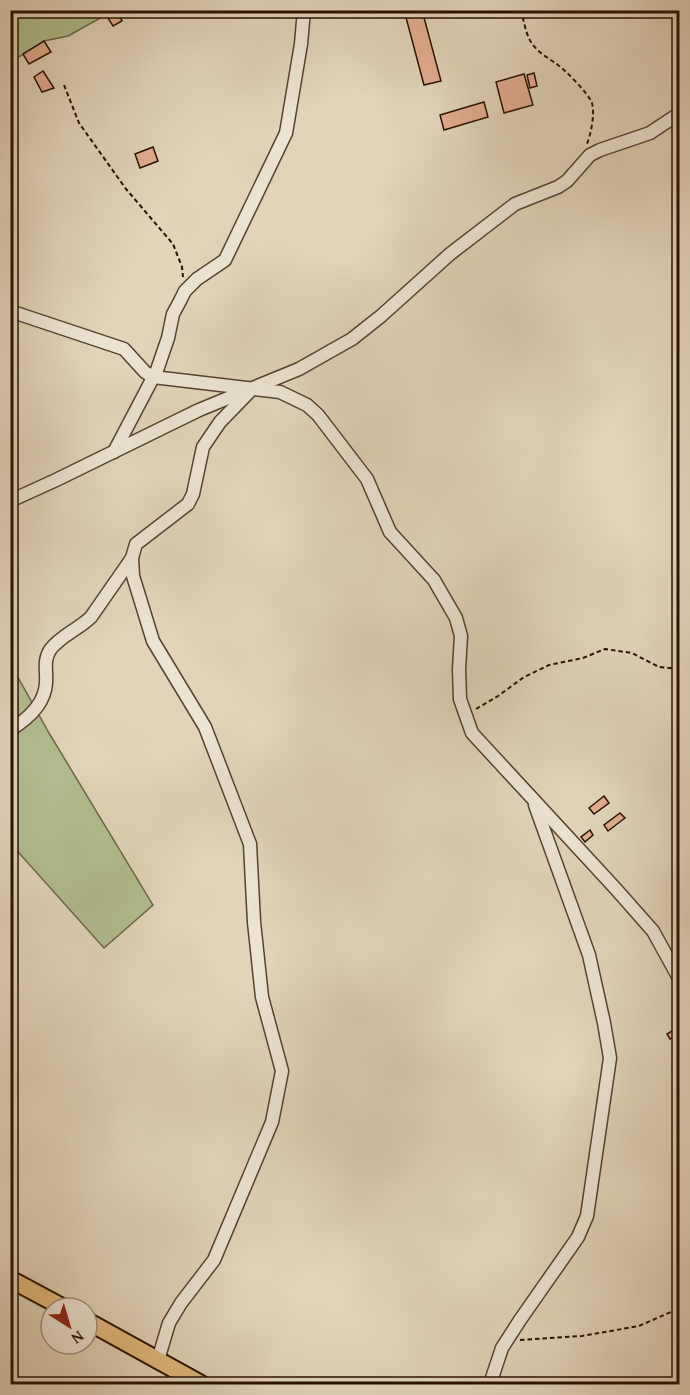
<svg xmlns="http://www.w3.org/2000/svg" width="690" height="1395" viewBox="0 0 690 1395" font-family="'Gentium Book Plus',serif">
<rect width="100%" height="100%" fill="#e1d4b8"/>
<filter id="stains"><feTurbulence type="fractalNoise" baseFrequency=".00333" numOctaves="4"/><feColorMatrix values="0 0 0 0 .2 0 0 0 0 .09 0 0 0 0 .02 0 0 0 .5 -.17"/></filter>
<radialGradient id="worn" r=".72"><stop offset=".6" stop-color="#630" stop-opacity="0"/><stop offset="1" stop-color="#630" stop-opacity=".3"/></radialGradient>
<g fill="#b2bd8f" stroke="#6d6748" stroke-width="1.5">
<path d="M11,11H113L68,36L44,41L11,62Z"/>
<path d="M10,663L49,733L153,905L104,948L11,844Z"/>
</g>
<g fill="#e2ad8f" stroke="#281100" stroke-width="1.5">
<path d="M113,10H117L122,21L113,26L106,15Z"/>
<path d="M404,10H422L441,81L424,85Z"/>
<path d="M44,41L51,52L29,64L23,54Z"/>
<path d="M43,71L54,88L42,92L34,77Z"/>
<path d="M534,73L537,86L530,88L527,75Z"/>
<path d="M524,74L533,105L504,113L496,82Z"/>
<path d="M484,102L488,117L444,130L440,115Z"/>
<path d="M153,147L158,161L140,168L135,154Z"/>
<path d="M604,796L609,803L594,814L589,808Z"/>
<path d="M620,813L625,818L608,831L604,825Z"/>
<path d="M590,830L593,835L585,842L581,837Z"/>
<path d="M675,1029L678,1035L670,1039L667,1034Z"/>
<path d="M680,1371V1384H670Z"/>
</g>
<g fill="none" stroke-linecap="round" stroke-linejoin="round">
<defs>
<g id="minor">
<path d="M10,311L124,349L145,372L153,377L280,392L307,405L318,415L367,479L390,532L434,580L456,618L461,636L459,669L460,699L472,733L615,888L653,931L680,980"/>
<path d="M114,452L157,370L168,338L173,314L180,301L185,291L197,279L225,260L286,133L301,44L304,10"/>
<path d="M10,501L56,480L199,410L299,369L352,339L381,316L450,254L515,204L558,187L567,181L590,155L600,150L650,133L680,113"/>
<path d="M10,730C28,719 45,704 46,683C47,671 43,661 50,650C60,636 79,629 91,617L132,558"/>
<path d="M158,1360L169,1323L181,1303L214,1260L272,1122L282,1071L262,997L254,922L250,844L205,727L153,641L133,576L132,558L136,544L188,504L193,494L203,447L220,422L252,389"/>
<path d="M490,1384L502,1348L520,1320L578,1237L587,1216L610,1058L604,1023L589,955L535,805"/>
</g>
<g id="major">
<path d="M10,1279L64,1308"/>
<path d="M87,1321L201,1384"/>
</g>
</defs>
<use href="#minor" stroke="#56422e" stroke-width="15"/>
<use href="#major" stroke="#281100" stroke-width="20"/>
<g stroke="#281100" stroke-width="2" stroke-dasharray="4.5 3" stroke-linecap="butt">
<path d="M521,10C524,22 526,36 533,45C540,54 550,59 558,65C566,71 589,94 592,103C595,115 591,133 587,144"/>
<path d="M64,85L79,123L126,189L173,244L182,267L183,277"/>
<path d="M476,709L498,696L524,677L549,665L583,658L605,649L632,653L659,667L680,669"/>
<path d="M520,1340L582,1336L639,1326L680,1308"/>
</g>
<use href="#minor" stroke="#ece3d1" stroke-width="12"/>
<use href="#major" stroke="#e0ba7c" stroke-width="16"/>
</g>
<rect width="690" height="1395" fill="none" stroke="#e1d4b8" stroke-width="36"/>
<rect x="12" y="12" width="666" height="1371" fill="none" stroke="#281100" stroke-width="3"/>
<rect x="18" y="18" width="654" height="1359" fill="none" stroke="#281100" stroke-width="1.5"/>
<g transform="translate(69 1326) rotate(143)"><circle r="28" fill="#ece3d1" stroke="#9e8f7d" stroke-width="1.5"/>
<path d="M0-4.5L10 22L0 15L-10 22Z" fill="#8f2418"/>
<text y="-9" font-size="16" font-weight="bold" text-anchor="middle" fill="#281100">N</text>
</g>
<rect width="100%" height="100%" filter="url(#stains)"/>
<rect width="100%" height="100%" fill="url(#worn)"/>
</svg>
